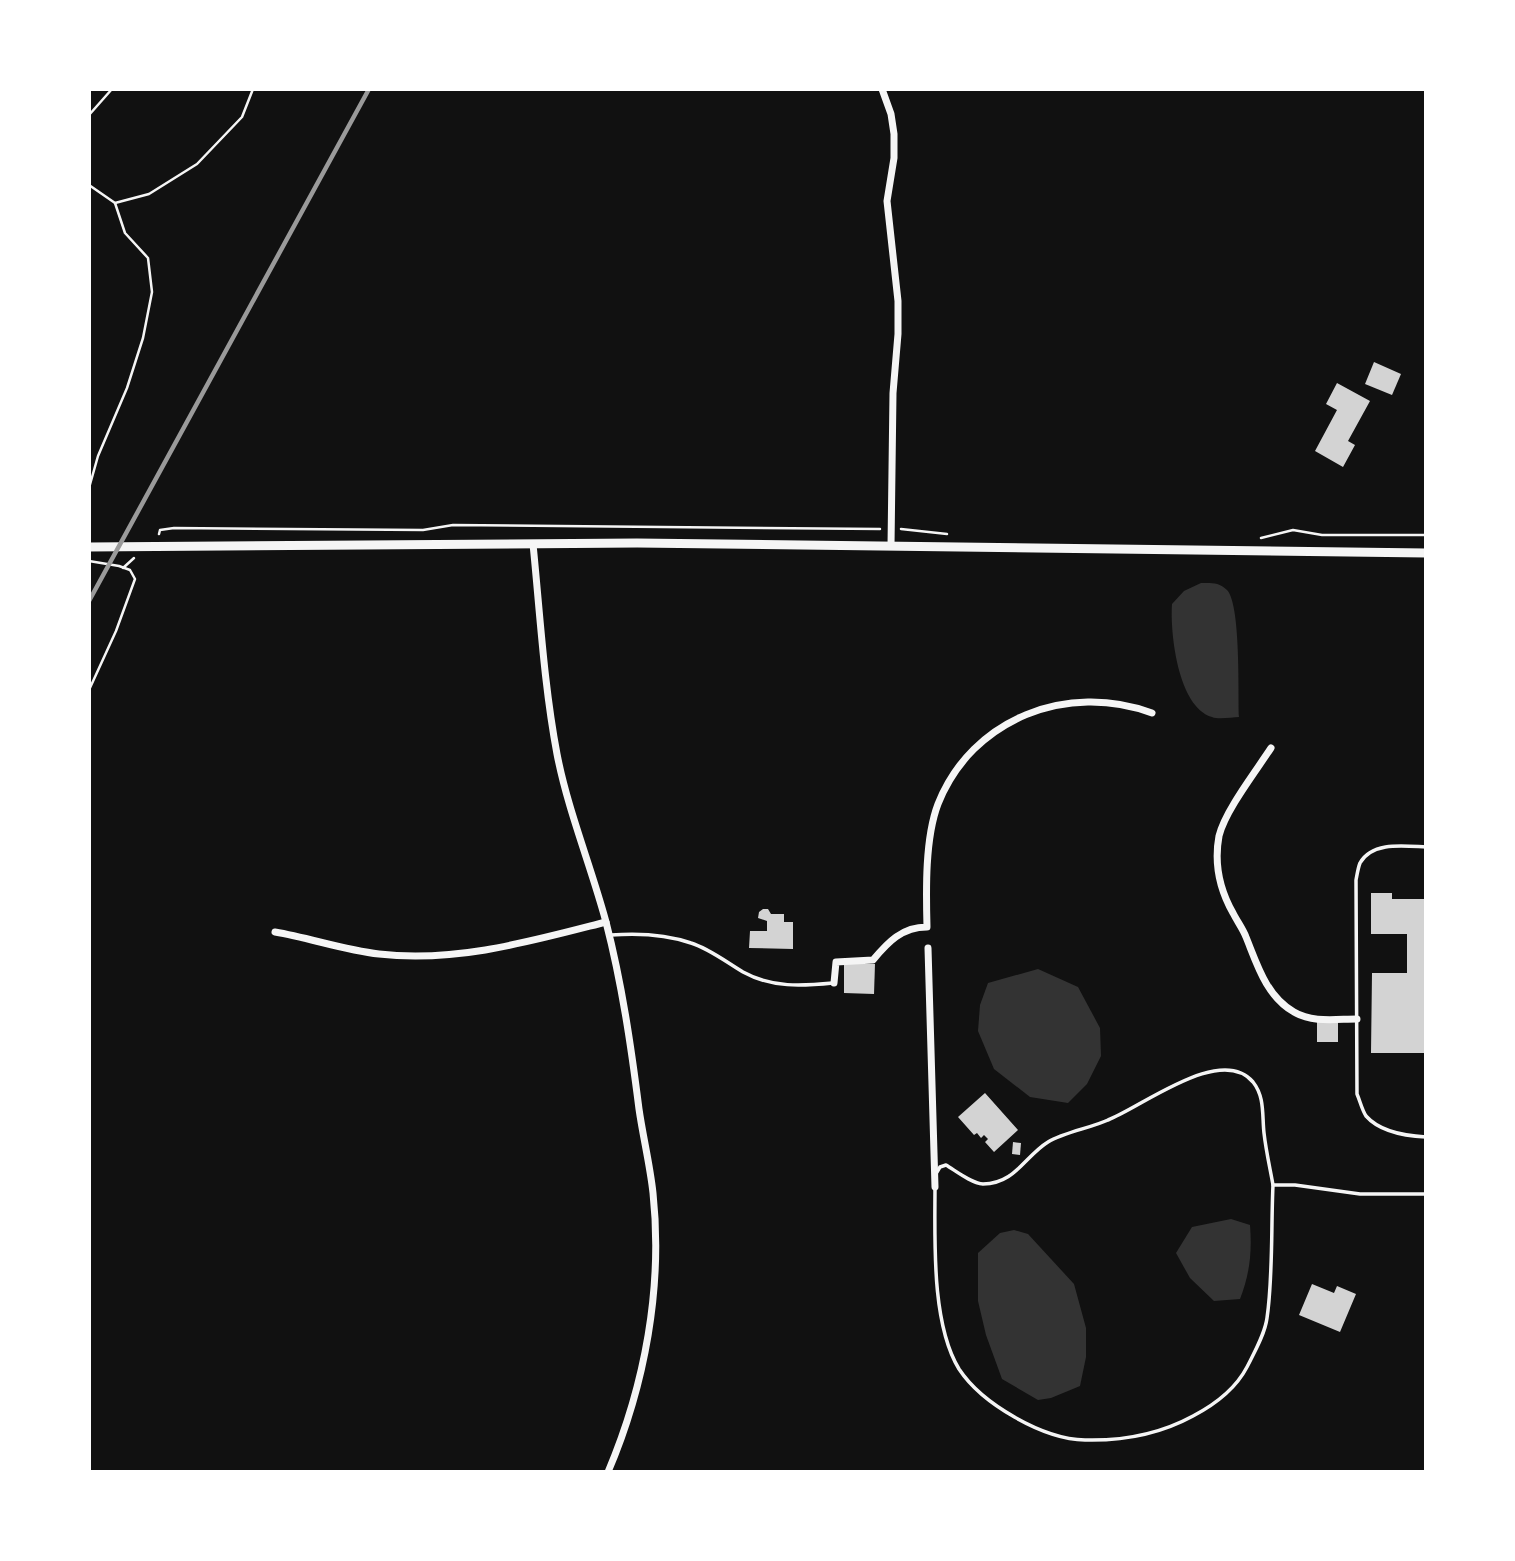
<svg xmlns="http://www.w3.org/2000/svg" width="1515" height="1561" viewBox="0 0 1515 1561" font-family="Karla,sans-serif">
<rect width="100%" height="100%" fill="#111"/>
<g fill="#333">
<path d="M1201,583C1211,583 1219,582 1227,590C1241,605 1238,692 1239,717C1232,717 1219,720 1212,717C1178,707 1170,633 1172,604L1184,591Z"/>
<path d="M1038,969L1078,987L1100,1028L1101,1056L1087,1084L1068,1103L1030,1097L994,1069L978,1031L980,1005L988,983Z"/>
<path d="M1231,1219L1250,1225C1252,1252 1250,1273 1240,1299L1214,1301L1190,1278L1176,1253L1192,1227Z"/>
<path d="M1014,1230L1028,1234L1074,1284L1086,1328V1357L1080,1386L1051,1398L1038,1400L1002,1379L986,1335L978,1301V1253L1000,1233Z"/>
</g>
<g fill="#d3d3d3">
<path d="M1374,362L1401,374L1392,395L1365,384Z"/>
<path d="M1337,383L1370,401L1348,441L1355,445L1343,467L1315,451L1337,410L1326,404Z"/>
<path d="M1371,893H1392V899H1426V1053H1371L1372,973H1407V934H1371Z"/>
<path d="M763,909H768L771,914H784V922H793V949L749,948L750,931H767V921L758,918L759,912Z"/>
<path d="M844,964H875L874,994L844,993Z"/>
<rect x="1317" y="1022" width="21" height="20"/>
<path d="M985,1093L1018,1130L994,1152L985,1142L988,1139L984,1135L981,1138L977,1133L974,1135L958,1117Z"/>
<path d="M1013,1142L1021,1143L1020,1155L1012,1154Z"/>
<path d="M1312,1284L1334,1293L1337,1286L1356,1294L1340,1332L1299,1315Z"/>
</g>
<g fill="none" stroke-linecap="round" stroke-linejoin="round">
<g stroke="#f5f5f5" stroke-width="2.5">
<path d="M89,115L112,89"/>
<path d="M89,185L115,203L125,233L148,258L152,292L143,338L127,388L98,456L89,488"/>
<path d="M115,203L149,194L197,164L242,117L253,89"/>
<path d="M901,529L947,534"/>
<path d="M159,534L160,530L174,528L423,530L453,525L880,529"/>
<path d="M1261,538L1293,530L1322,535H1426"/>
<path d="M89,561L119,566L130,570L135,579L116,631L89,690"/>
<path d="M123,568L134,558"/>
</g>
<g stroke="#f5f5f5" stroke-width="3.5">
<path d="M1426,847C1405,846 1372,841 1360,863C1358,868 1357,875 1356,880L1357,1094C1360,1101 1362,1110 1366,1116C1380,1132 1406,1136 1426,1137"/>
<path d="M611,935C638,933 665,934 691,943C710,949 726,962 743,972C772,988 802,986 833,983"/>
<path d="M937,1172L940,1167L946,1165C956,1171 971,1183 983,1184C1015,1184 1025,1156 1048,1142C1064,1132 1091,1128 1108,1120C1142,1107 1221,1044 1253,1082C1265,1097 1262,1116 1264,1133C1266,1151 1270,1168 1273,1185H1295L1360,1194H1426"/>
<path d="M935,1186C935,1239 931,1323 959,1369C982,1404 1043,1439 1085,1440C1123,1441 1160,1434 1193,1416C1214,1405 1235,1390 1247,1367C1254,1353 1265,1334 1267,1318C1273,1278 1271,1227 1273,1185"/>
</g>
<g stroke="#f5f5f5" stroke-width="7">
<path d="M882,89L891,114L894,134V158L887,201L898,301V334L893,393L891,546"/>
<path d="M533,544C540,614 544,685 557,754C568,811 591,866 606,922C622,984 631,1046 639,1109C643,1137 650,1165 653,1193C663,1287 645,1385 608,1472"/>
<path d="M1271,748C1256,771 1225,811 1219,836C1214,863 1220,890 1233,913C1237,921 1243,929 1246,937C1257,964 1266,996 1294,1012C1312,1023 1336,1019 1357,1019"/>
<path d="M275,932C310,938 344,950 379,954C456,963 532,941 606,922"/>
<path d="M928,948L935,1187"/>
<path d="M834,983L836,962L873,960C888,942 902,927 927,927C926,890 925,838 938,804C972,718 1068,682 1152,713"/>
</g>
<path stroke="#f5f5f5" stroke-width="9" d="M89,547L637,543L1426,553"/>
<path stroke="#9a9a9a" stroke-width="4.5" d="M89,601L369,89"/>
</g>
<rect width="1515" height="1561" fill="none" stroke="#ffffff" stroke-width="182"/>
</svg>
